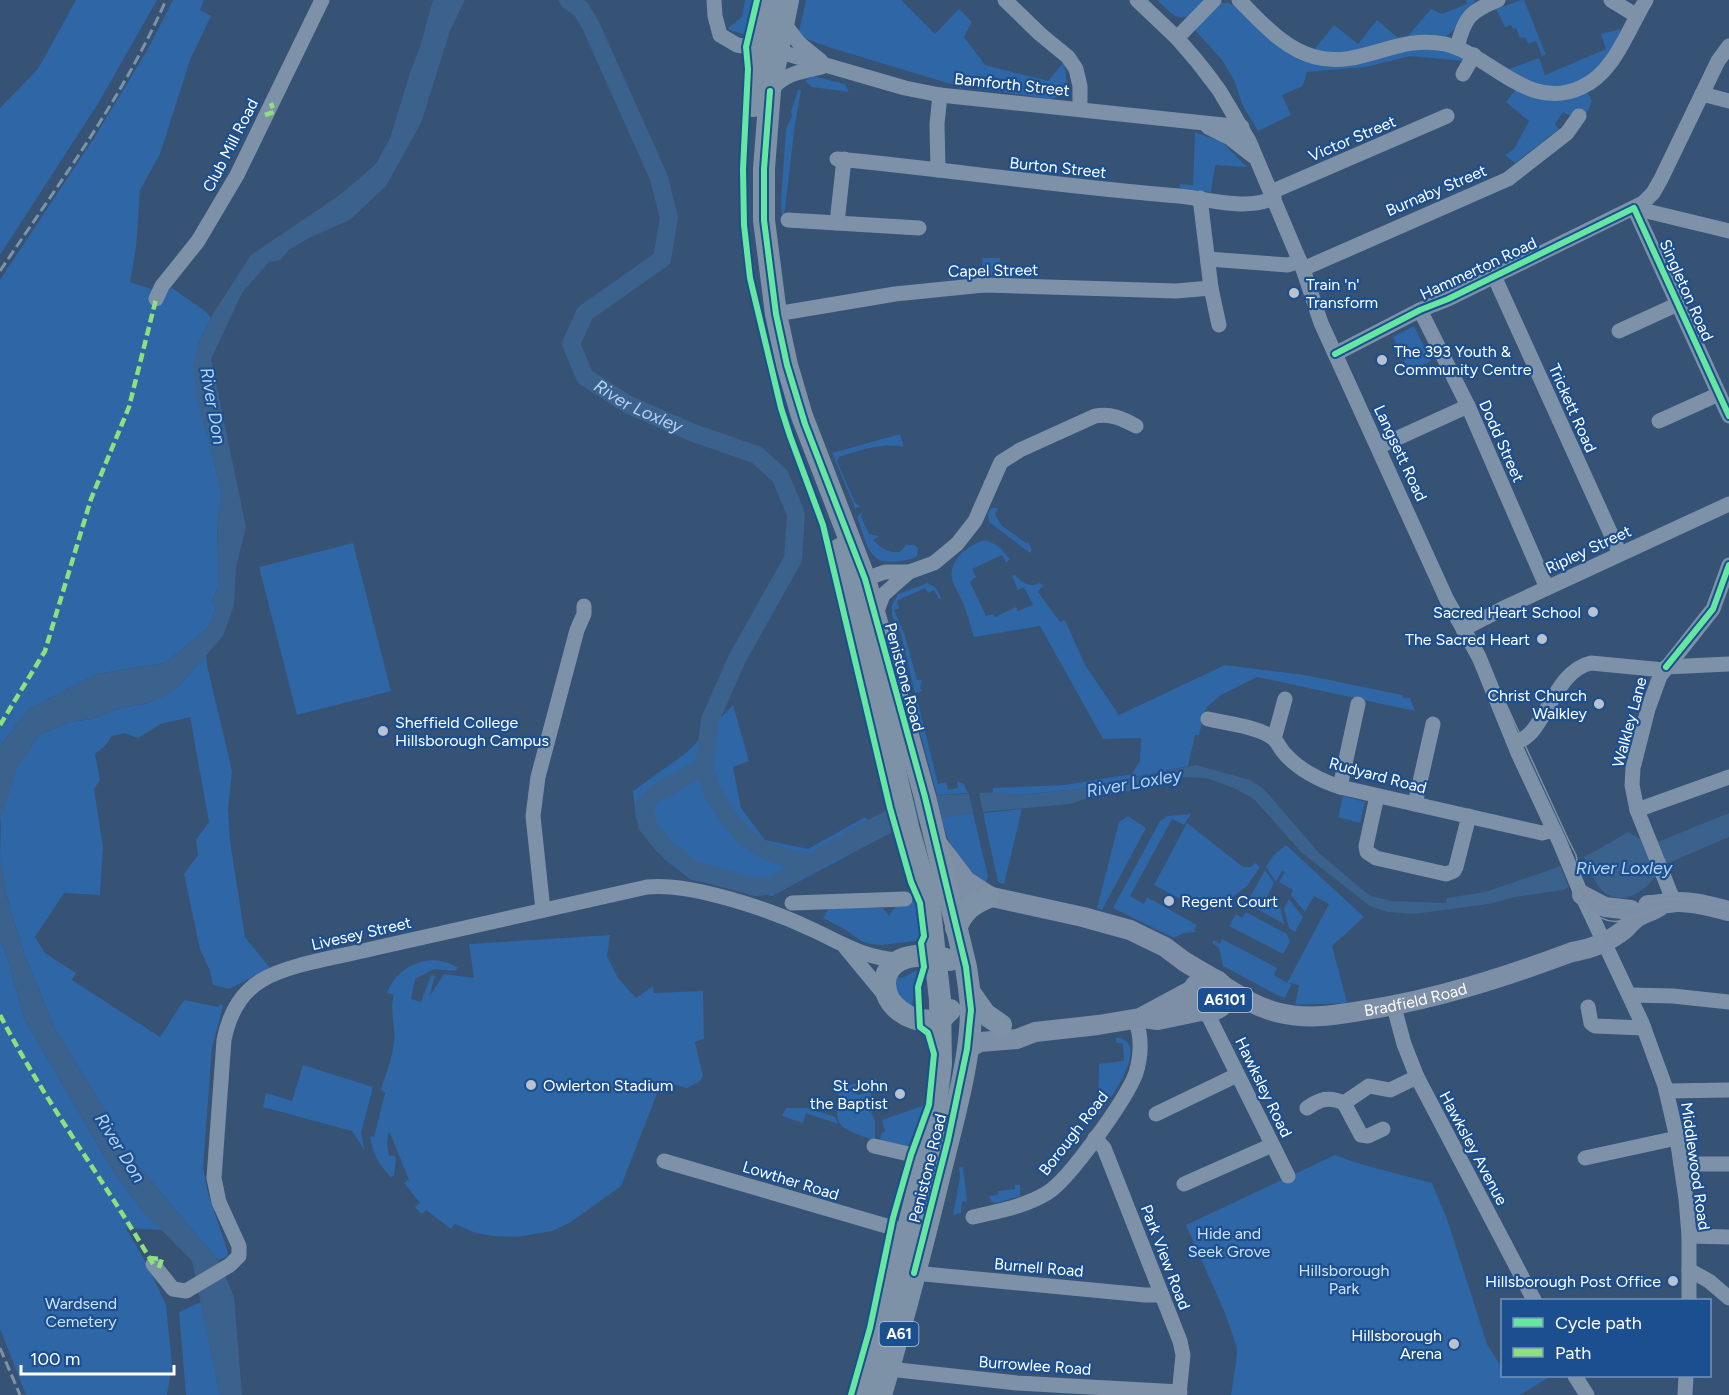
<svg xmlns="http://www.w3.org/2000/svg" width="1729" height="1395" viewBox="0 0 1729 1395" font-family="Figtree,sans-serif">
<rect width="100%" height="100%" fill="#365274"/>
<g fill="#2f66a5">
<path d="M76,0H157L99,102L0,255V108L38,69Z"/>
<path d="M173,0H204L200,10L211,16L190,60L160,154L140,190L136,248L130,282L163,293L172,288L205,311L211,318L198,345V403L208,436L222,495L217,522L219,585L212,601L216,609L207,629L165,663L97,674L60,693L29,709L0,746V280L94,138L148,49Z"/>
<path d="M745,0H754L747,32L743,34L729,30L728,28L742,17Z"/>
<path d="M806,0H901L935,34L959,9L972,22L964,37L985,65L1048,81L1064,62L1067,85L1062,95L1050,99L951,84L828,47L804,38L799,31Z"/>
<path d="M1157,0H1206C1182,24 1181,23 1157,0Z"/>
<path d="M1466,0H1475C1472,9 1451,36 1442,39L1466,57L1464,61L1410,56L1366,67L1307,72L1303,86L1282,95L1291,115L1258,131L1243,106L1234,80L1222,60L1194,29L1221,3H1229L1313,51L1334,25L1358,44L1377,20L1397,37L1408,36L1431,9L1442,14L1467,4Z"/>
<path d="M1521,0H1524L1546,55L1542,56L1536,41L1528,44L1525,37L1520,38L1516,28L1513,29L1511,25L1505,27L1496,9Z"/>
<path d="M1621,29L1612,50L1602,65L1582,81L1592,101L1586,115L1572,117L1563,112L1555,124L1559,129L1515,163L1505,155L1514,149L1529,121L1506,102L1515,90L1506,70L1539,58L1545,75L1606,49L1601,34Z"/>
<path d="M813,76L845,84L849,92L812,87L805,81Z"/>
<path d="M798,90H801L795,124L784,217L782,218L781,201L786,129L792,116L791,112Z"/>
<path d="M1195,132L1222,142L1247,167L1215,165L1211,192L1181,189L1179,184L1193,185Z"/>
<path d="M982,258H1000V275H984Z"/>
<path d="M1414,326L1431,361L1409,371L1393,337Z"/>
<path d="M900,434L904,447C883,442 860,450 839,457L837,461L855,503L861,507L855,508L832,453Z"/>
<path d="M996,508L998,509L995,514L1001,525L1026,543L1028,542L1032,550L1030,553L989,522L988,514L991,508Z"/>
<path d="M863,511L861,517L869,534L879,536L873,540C882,549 888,553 900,552L906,545H914L918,548L917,556L914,558C870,570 870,554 857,517Z"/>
<path d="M986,540L998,546L1010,559L1006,563L1002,555L972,569L976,577L970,582L986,616L993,614L995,617L1016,607L1018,611L1033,605L1024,587L1018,590L1012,576L1015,575C1023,583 1028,588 1040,583L1043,585L1038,592L1060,622L1065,620L1085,665L1119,715L1225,665L1305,675L1402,695L1404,698H1410L1415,711L1257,677L1221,695L1206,708L1199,735H1195L1188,766L1078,789L1021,795L993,793V788L1065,785L1132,774L1140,761L1141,738L1103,739L1040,626L974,637C970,625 967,612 962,601C959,594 954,586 952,579C948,560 970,543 986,540Z"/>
<path d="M353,543L391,691L297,715L259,567Z"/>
<path d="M928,583L936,588L941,598L939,599L934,590L928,593L925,588L897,601L899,608L894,610L905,636L917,680H922L920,688L922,691L915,693L901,634L892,616V605L898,594Z"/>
<path d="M206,655L207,665L232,771L228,808L230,841L245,937L270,968L229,989L213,985L210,971L200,949L184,874L198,855L196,840L209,822L190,717L161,724L138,738L125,733L112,736L105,746L95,754L100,780L94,789L103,848L100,895L64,893L35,937L45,953L76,973L72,980L160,1037L184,1000L218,1007L220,1004L223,1006L212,1048L203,1168L208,1193L228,1252L227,1257L218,1260L129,1155L109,1117L55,1029L25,956L10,909L0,862L1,816L17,767L39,735L70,722L91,719L121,708L149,703L179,686Z"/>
<path d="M915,698L917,699L938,784L946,782L948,790L958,788L957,781L964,784L968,793L937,795L914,710Z"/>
<path d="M733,705L749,761L733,767L741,808L765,840L808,849L865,817L879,829L873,842L772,896L692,880L665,860L636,818L633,791L686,753Z"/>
<path d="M1343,796L1365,802L1360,823L1338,817Z"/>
<path d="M1022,809L1004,884L998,882L983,813Z"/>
<path d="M973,813L988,876L986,882C961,867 948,846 941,817Z"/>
<path d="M1191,814L1184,825L1172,819L1130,896L1144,904L1147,897L1197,925L1194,930L1196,932L1184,933L1174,938L1113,908L1160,821L1168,816Z"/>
<path d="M1128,816L1146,828L1102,910L1097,908L1119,822Z"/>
<path d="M1187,823L1243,867H1251L1255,863L1260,867L1247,886L1225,903L1222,902L1219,908L1211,904L1206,913L1154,885Z"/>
<path d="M1286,845L1364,917L1332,946L1347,1002L1344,1003L1295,1005L1299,985L1289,983L1291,985L1285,998L1277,995L1223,966L1219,948L1212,943L1214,940L1220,944L1222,939L1277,968L1274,975L1287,983L1329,904L1314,896L1305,912L1291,895L1293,890L1279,882L1285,872L1282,871L1276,882L1266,867L1273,856Z"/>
<path d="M1265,870L1274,883L1266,899L1280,907L1284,924L1250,905L1249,899Z"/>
<path d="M1289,899L1303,917L1295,932L1289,928L1284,909Z"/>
<path d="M916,900L920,936L916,941L881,945L870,944L861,941L844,929L823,918L829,908H883L889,916L895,907H900L903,901Z"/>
<path d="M1246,912L1287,934L1290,942L1283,954L1229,926L1236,914L1242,918Z"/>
<path d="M610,935L607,956L618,978L636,998L653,986L654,993L703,991L704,1039L695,1042L703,1076L700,1081L687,1088L662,1081L621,1186L571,1222L552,1231L517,1237L493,1236L476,1233L455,1224L451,1229L426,1210L422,1214L415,1207L420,1203L404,1183L409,1180L390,1133L388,1134L387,1145L389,1156L393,1155L396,1158L394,1176L391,1177C379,1165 372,1153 370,1136L374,1137L385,1093L381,1089C386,1074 392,1058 394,1042C396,1026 389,1011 394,995L387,993C397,965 432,950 458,968L455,971L434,969L415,979L411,999L421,1002L431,975L435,976L429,997L444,974L474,978L469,944Z"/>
<path d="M0,940L7,956L24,1018L112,1169L143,1211L164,1230L126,1228L148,1266L166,1305L172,1365L167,1395H26L0,1329Z"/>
<path d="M917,970L912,1007H908L895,987L897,977L902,978Z"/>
<path d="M1116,1037C1153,1042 1109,1102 1098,1115L1099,1064L1124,1061L1123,1044L1116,1042Z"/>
<path d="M303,1065L373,1087L361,1133L365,1151L352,1131L263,1107L266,1093L292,1101Z"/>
<path d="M876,1078L879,1086L856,1092L858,1095L870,1092L872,1098L869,1107L875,1121V1141C838,1126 833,1130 839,1088Z"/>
<path d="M925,1105L908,1147L880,1141L881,1134L885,1131L882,1120Z"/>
<path d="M786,1108H808L835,1117L838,1124L806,1113L803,1123L782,1116Z"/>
<path d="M1335,1155L1357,1163L1432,1183L1447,1219L1487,1344L1502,1368V1376H1551L1520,1395H1231L1237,1355L1236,1345L1225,1313L1186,1225Z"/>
<path d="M963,1167L967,1201L962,1202L961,1213L953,1215L960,1178L959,1168Z"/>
<path d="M1015,1185H1020V1196L997,1203L991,1202L989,1196L998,1195V1191L1015,1189Z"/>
<path d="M201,1302L220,1395H186L179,1312Z"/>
</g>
<g fill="#3b618d">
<path d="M433,0H465L450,31L421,123L386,186L350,220L311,237L290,249L280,260L269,262L242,293L211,359L246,527L236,567L234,605L223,636L179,686L164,696L149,703L121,708L91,719L70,722L39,735L17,768L1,816L0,828V746L29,709L97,674L165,663L207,629L216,609L212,601L219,585L217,522L222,495L208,436L198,403L193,366L198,345L214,312L251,255L341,194L376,164L390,138L411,70L420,47Z"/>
<path d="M1196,765L1250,780L1264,789L1319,853L1370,896L1392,901L1446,903L1447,898L1485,892L1547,871L1592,853L1628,832L1642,840L1655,843L1729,813V837L1666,864C1658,871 1654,880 1647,886C1627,904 1604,902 1593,877L1563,890L1515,897L1489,904L1414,914L1387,912L1370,906L1302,853L1254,799L1234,788L1206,778L1184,777L1156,787L1087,798L1070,804L973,813L930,820L897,830L842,858L811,864L818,848L848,831L890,808L925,797L941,795L997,792L1021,795L1078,789Z"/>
<path d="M0,862L10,909L25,956L55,1029L109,1117L129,1155L218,1260L234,1296L242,1395H220L192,1261L143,1211L112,1169L24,1018L7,956L0,940Z"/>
</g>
<g fill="#365274">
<path d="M968,790H978L984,816H974Z"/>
<path d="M1584,857L1594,880L1570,891L1560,865Z"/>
</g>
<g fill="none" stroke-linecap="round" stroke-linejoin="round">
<g stroke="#3b618d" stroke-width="18">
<path id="s1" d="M568,0L581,9L591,26L659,178L669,218L662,259L585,313L571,344L585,377L627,404L691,432L757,455L780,476L796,514L793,559L737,659L710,720L704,766L712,792L727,816L746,838L766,851L790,859L811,864L832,850"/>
<path d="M704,766L653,795L645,805L647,825L664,846L693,870L756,887L774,885L811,864"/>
</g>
<g stroke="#7d92a8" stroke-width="15">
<path d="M714,0L715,16L720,35L737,45L760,49"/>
<path d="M1005,0L1040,34L1068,57L1076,69L1080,86V109"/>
<path d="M1137,0L1177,38L1196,60L1219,90L1249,141L1303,269L1321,323L1447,600L1479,657L1518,753L1560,843L1579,889L1642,1023L1665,1086L1677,1138L1686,1199L1689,1236V1300"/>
<path d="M1239,0C1261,22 1284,49 1315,57C1362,69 1395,34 1445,44C1492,55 1528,113 1582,87C1615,72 1628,29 1646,0"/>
<path d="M1611,0L1637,16"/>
<path d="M783,22L799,43L821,61"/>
<path d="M1177,38L1214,0"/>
<path d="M1457,48C1464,18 1470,11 1498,0"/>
<path d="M777,51L905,88L940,95L1242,127"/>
<path d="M1463,74L1474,55"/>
<path d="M770,91C783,74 802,71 822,67"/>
<path d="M1702,94L1729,101"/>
<path d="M1208,127L1230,138L1253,156"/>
<path d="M837,159C952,170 1065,187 1179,196C1210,199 1245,211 1274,198"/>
<path d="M938,170L937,124L940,95"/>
<path d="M1271,192L1447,116"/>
<path d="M1200,198L1211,288L1219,325"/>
<path d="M1634,208L1729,416"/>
<path d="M1634,208L1729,231"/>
<path d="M788,220L919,228"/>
<path d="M837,223L844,159"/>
<path d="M1208,259L1288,265L1300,261"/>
<path d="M1303,269L1508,179L1567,133L1579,116"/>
<path d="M1494,276L1620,554"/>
<path d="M156,299L162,286L198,241L237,175L322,0"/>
<path d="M1420,310L1468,406L1547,588"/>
<path d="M776,314L895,294L984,285L1176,291L1211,288"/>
<path d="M1619,331L1678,304"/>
<path d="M1335,354L1420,310L1448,299L1643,203L1653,193L1661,179L1718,61L1729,46"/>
<path d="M1659,421L1719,394"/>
<path d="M1378,447L1468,406"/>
<path d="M865,579L885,572H909L934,563L957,544L975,521L1001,462L1020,450L1095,416C1111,413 1123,419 1136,426"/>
<path d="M875,616L883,595L909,572"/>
<path d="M1463,629L1508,606L1729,504"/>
<path d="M1666,667L1729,664"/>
<path d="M1208,719C1225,723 1261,727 1274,739C1278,743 1281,750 1285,754C1300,771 1319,780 1340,787L1542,833L1554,830"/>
<path d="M1274,739L1285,699"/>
<path d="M1514,742C1544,740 1552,671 1591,663L1664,670"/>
<path d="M1340,787L1358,704"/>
<path d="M1377,796L1366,846L1367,852L1376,858L1446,874L1454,871L1456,867L1469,816"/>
<path d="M1415,804L1433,724"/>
<path d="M1637,810L1729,777"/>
<path d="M1674,902L1637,810L1632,785L1633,768L1648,709L1660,676L1713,609L1729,565"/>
<path d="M792,903L905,899"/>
<path d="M543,910L533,816L538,777L577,630L584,614V606"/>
<path d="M845,947L887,998"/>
<path d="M1630,995L1673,996L1729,1002"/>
<path d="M1394,1007L1404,1044L1417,1077L1534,1300"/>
<path d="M1588,1007L1591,1023L1595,1026L1644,1028"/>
<path d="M1209,1013L1210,1019L1288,1176"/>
<path d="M1666,1091L1729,1090"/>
<path d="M1344,1103L1361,1135L1368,1136L1383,1129"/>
<path d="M1307,1108C1320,1099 1329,1096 1344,1103L1369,1086L1390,1090L1417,1077"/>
<path d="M1156,1114L1237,1075"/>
<path d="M1095,1138L1104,1148L1180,1341L1183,1355L1179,1395"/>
<path d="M874,1146L926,1158"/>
<path d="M1585,1158L1677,1138"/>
<path d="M664,1161L907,1232"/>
<path d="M1681,1164H1729"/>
<path d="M1184,1184L1272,1145"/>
<path d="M973,1217C998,1211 1024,1207 1047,1193C1069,1180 1127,1098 1136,1073C1141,1056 1142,1036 1135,1019"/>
<path d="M1689,1236L1729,1237"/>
<path d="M153,1264L173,1289L186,1291L230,1265L239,1256V1246L219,1202L214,1178L224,1040C229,1015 240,993 262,980C289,964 339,957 371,949C463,928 555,908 647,887C690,882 771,910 811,929C842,943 861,957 897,960"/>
<path d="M1689,1270L1709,1281L1729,1298"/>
<path d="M914,1273L1145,1295H1161"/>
<path d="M889,1369L1017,1383L1180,1392"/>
<path d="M1575,1376L1587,1395"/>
<path d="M1685,1395L1686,1376"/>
</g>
<g stroke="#7d8ea7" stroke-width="20">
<path d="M937,843L966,881L989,896"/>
<path d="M948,892L971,896L992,897L1083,917L1130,930L1165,947L1185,962L1214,979"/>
<path d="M1582,895L1605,907L1631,910"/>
<path d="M1648,905C1658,905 1667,903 1676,902C1694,901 1712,907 1729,911"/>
<path id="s2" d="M1222,985C1241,997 1258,1008 1280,1013C1309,1020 1337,1015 1366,1010C1437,999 1505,977 1572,952C1591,949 1609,942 1625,929C1628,926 1631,922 1635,919C1642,913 1652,912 1660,906"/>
<path d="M1142,1018L1158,1020L1201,1011"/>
<path d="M967,1049L980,1042L1017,1039L1035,1032L1098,1025L1140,1018L1192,990C1198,978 1215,973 1223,986C1239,1012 1187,1026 1192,990"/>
</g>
<g stroke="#7e92a7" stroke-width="22">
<path d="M788,0L770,91L764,169V220L776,314L787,365L802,416L865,579L925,797L966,967C968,982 971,997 971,1013C970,1062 953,1121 941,1170C923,1245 903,1321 881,1395"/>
<path d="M753,106L760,49L769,0"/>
<path d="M840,549L884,722L908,827L929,901L940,1000L941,1064L933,1128L907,1232L860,1395"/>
<path d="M956,928C964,910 972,904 989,897"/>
<path d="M950,960C858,935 872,1029 940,1020L950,1010"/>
<path d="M970,993L985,1014L1001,1025"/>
</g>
<g stroke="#7e92a7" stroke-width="1.5">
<path d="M1132,0L1192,60L1229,111L1251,155L1298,267L1314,314L1413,529L1441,597L1488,690L1532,785L1577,890L1642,1028L1666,1100L1675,1139L1686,1226V1300"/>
<path d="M1144,0C1170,24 1196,47 1217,76C1250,122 1272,176 1291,229"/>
<path d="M1440,576L1455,605L1473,632L1568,839L1576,855L1582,886"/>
<path d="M1582,887C1608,920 1625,904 1659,900C1683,897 1706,902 1729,907"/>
<path d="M1585,907C1620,940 1640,906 1677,905"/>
<path d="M1681,1395L1683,1376"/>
</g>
<g stroke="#7e92a7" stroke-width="3" stroke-dasharray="10 4.5" stroke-linecap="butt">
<path d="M0,271C59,183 123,98 166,0"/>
<path d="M0,1348L20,1395"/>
</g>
<g stroke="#8de07e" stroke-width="4.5" stroke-dasharray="9 4.5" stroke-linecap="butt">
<path d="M265,115L274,112L271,103"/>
<path d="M0,725L45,651L91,499L129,407L156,299"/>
<path d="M0,1015C45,1102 104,1180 153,1264"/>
<path d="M149,1258L162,1259L158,1270"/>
</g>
<defs>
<g id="cycleway">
<path d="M757,0L746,47L748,69L743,169L744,225L750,278L781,408L790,436L823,525L890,808L911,882L920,903L924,936L921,943L924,967L918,987L920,1027L928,1033L934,1054L929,1105L911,1155L893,1218L870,1328L851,1395"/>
<path d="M770,91L764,169V220L776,314L787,365L805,424L865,579L925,797L966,967L971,1010L967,1049L948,1140L914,1273"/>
<path d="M1335,354L1420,310L1448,299L1634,208L1729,416"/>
<path d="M1666,667L1713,609L1729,565"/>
</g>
</defs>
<use href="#cycleway" stroke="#1b4f8f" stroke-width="10"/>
<use href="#cycleway" stroke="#66e7a1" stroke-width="6"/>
</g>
<g fill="#b9c2ce" stroke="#1b4f8f" stroke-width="2">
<circle cx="1294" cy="293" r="6"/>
<circle cx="1382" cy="360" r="6"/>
<circle cx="1593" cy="612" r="6"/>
<circle cx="1542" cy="639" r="6"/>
<circle cx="1599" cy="704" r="6"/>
<circle cx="383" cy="731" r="6"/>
<circle cx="1169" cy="901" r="6"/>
<circle cx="531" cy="1085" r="6"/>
<circle cx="900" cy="1094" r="6"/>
<circle cx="1673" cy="1281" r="6"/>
<circle cx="1454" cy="1344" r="6"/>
</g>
<g text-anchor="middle" stroke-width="4.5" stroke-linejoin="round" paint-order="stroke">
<g fill="#1b4f8f" stroke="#bbcadd" stroke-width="1.5">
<rect x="1198" y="988" width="54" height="24" rx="4.5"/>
<rect x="879.5" y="1322" width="39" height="24" rx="4.5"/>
</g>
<g font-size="15" font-weight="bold" fill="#fff">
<text x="1225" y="1005">A6101</text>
<text x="899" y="1339">A61</text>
</g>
<g font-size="16" fill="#fff" stroke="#1b4f8f">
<text transform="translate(1012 84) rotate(6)" y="6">Bamforth Street</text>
<text transform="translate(1352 138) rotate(-23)" y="6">Victor Street</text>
<text transform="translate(230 145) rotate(-63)" y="6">Club Mill Road</text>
<text transform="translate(1058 167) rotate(6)" y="6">Burton Street</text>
<text transform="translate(1436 190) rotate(-23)" y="6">Burnaby Street</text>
<text transform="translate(1478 268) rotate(-25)" y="6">Hammerton Road</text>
<text transform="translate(993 270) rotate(-1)" y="6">Capel Street</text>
<text transform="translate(1687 290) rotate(66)" y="6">Singleton Road</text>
<text transform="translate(1573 408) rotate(66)" y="6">Trickett Road</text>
<text transform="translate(1502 441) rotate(66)" y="6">Dodd Street</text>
<text transform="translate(1401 453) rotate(65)" y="6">Langsett Road</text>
<text transform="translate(1588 549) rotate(-25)" y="6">Ripley Street</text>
<text transform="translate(905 677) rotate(75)" y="6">Penistone Road</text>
<text transform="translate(1629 722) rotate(-75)" y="6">Walkley Lane</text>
<text transform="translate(1378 775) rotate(15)" y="6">Rudyard Road</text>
<text transform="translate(361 933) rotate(-13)" y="6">Livesey Street</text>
<text dy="6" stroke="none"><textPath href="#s2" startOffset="202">Bradfield Road</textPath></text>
<text transform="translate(1264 1087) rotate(64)" y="6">Hawksley Road</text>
<text transform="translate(1073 1133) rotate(-52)" y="6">Borough Road</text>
<text transform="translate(1474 1148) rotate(62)" y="6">Hawksley Avenue</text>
<text transform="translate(1696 1166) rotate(82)" y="6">Middlewood Road</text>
<text transform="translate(927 1168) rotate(-76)" y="6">Penistone Road</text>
<text transform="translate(791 1180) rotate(17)" y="6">Lowther Road</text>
<text transform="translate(1166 1257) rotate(69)" y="6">Park View Road</text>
<text transform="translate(1039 1267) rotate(5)" y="6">Burnell Road</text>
<text transform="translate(1035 1365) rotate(4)" y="6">Burrowlee Road</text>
</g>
<g font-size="16" fill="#fff" stroke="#1b4f8f" text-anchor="end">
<text x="1306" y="290" text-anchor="start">Train 'n'<tspan x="1306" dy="18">Transform</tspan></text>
<text x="1394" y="357" text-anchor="start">The 393 Youth &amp;<tspan x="1394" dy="18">Community Centre</tspan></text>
<text x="1581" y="618">Sacred Heart School</text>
<text x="1530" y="645">The Sacred Heart</text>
<text x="1587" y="701">Christ Church<tspan x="1587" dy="18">Walkley</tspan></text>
<text x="395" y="728" text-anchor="start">Sheffield College<tspan x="395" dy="18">Hillsborough Campus</tspan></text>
<text x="1181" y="907" text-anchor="start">Regent Court</text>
<text x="543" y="1091" text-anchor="start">Owlerton Stadium</text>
<text x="888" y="1091">St John<tspan x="888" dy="18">the Baptist</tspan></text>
<text x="1661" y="1287">Hillsborough Post Office</text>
<text x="1442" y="1341">Hillsborough<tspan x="1442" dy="18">Arena</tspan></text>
</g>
<g font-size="16" fill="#cfe3fa" stroke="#1b4f8f">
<text x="1229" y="1239">Hide and<tspan x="1229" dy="18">Seek Grove</tspan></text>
<text x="1344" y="1276">Hillsborough<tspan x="1344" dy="18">Park</tspan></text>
<text x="81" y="1309">Wardsend<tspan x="81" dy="18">Cemetery</tspan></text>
</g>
<g font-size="18" font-style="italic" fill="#b5d3f5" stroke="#1b4f8f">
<text dy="6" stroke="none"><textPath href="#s1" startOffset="510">River Loxley</textPath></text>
<text transform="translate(213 406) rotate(80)" y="6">River Don</text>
<text transform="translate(1134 783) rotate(-10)" y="6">River Loxley</text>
<text x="1624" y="874">River Loxley</text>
<text transform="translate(120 1148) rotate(58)" y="6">River Don</text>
</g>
</g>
<rect x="1501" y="1299" width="210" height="78" fill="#1b4f8f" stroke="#7695bc" stroke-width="1.5"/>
<rect x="1513" y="1318" width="30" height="9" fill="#66e7a1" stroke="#7695bc" stroke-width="1.5"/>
<text x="1555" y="1329" font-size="18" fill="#ffffff">Cycle path</text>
<rect x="1513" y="1348" width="30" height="9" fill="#8de07e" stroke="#7695bc" stroke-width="1.5"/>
<text x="1555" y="1359" font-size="18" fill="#ffffff">Path</text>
<path d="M21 1365v9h153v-9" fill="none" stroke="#ffffff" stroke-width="3"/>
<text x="30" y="1365" font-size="18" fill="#ffffff" stroke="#1b4f8f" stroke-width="4.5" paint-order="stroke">100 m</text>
</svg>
